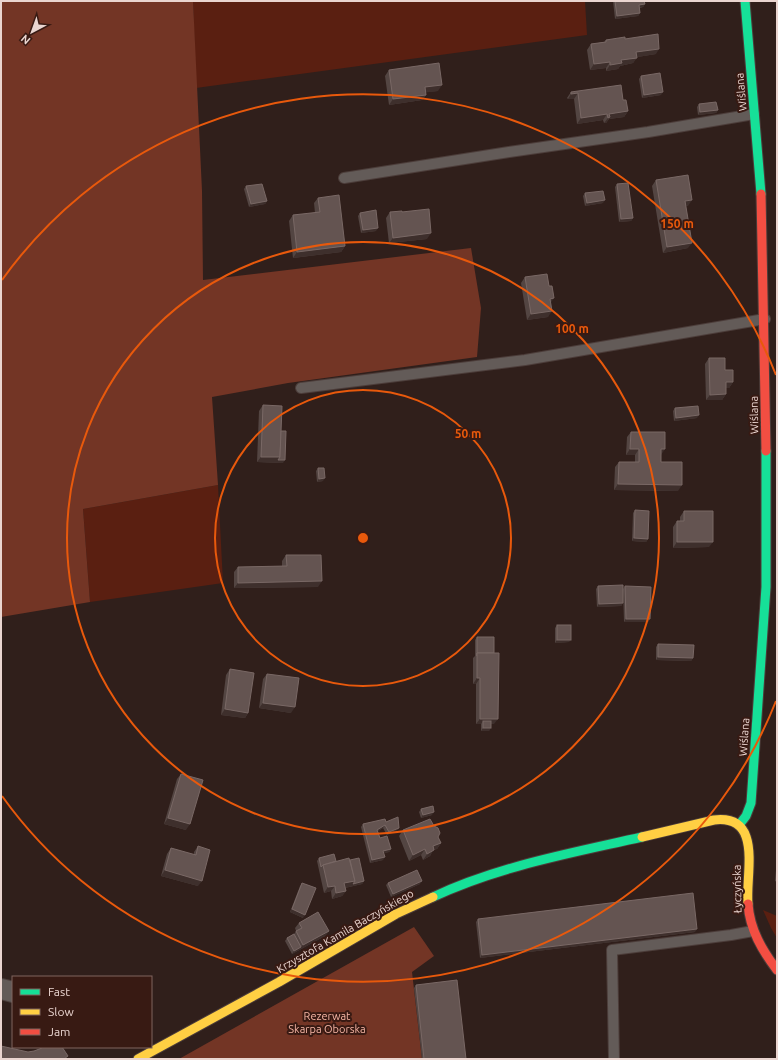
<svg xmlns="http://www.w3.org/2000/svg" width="778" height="1060" viewBox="0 0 778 1060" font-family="Ubuntu,sans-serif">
<rect width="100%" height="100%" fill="#301f1b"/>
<g fill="#5a1f11">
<path d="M193,1H585L587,35L196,88Z"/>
<path d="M218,485L223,583L90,602L83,509Z"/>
<path d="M763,910L777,916V938L771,928Z"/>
</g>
<g fill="#733525">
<path d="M1,1H193L202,191L203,280L471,248L481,308L477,357L288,383L212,397L218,485L83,509L90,602L1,617Z"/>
<path d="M414,927L434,956L412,972L422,1059H179Z"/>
</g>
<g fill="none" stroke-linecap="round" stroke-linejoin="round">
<defs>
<g id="lane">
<path d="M344,178L509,152L648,132L754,114"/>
<path d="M301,388L525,360L765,319"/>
<path d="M614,1059L612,950L731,935L753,931"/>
</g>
<path id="street" d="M1,989L13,992"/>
<g id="fast">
<path d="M745,1L761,194"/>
<path d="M739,825L746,816L751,803L766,587V451"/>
<path d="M433,897C499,866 572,853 642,837"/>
</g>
<g id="slow">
<path d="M642,837L714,820C764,814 745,875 748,904"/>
<path d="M138,1059L279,982L396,914L433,897"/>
</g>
<g id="jam">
<path d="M761,194L766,451"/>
<path d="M748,904C750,930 762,950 777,970"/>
</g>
</defs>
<use href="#lane" stroke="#4c3d3a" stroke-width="12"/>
<use href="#street" stroke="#4c3d3a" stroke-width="22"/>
<use href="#fast" stroke="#4c3d3a" stroke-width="11"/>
<use href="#slow" stroke="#4c3d3a" stroke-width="11"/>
<use href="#jam" stroke="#4c3d3a" stroke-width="11"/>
<use href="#lane" stroke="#635b58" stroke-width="10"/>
<use href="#street" stroke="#635b58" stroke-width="20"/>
<use href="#fast" stroke="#16e098" stroke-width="9"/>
<use href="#slow" stroke="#ffcf43" stroke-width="9"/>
<use href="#jam" stroke="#f24e42" stroke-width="9"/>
</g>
<g fill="#534542">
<path d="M613,1H644L645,4L643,7L640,8V13L638,16L615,19Z"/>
<path d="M625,39L656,54L637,57L633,63L620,66L618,69L606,71V68L590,70L587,50L591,44L604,42L606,40Z"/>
<path d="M389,70L438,91L426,92V95L422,100L389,105L385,76Z"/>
<path d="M641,76L661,95L642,98L639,79Z"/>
<path d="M571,92L623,100L628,111L624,117L609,119L606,123H604L603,120L577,124L574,99H568L567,98Z"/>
<path d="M699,104L718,110L716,113L698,115L697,107Z"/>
<path d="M656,180L688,206H686L688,248L663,253L652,186Z"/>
<path d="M617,184L633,218L631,221L619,222L615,187Z"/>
<path d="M246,186L267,201L265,204L249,207L244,189Z"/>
<path d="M585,193L603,203L585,206L583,196Z"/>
<path d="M318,198L345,246L341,252L293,258L289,221L293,215L315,213L314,203Z"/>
<path d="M390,212H402L427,239L389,243L386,218Z"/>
<path d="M360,213L376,231L361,233L358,216Z"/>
<path d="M525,277L549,286L551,303L548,317L527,320L521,283Z"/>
<path d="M709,358L725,370L733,382L729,388H726V394L722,400H706L705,364Z"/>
<path d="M263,405L281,431L283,463L257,462L259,411Z"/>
<path d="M675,408L697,418L674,421L673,411Z"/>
<path d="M631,432L661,455V462L678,491L614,490L615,467L619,462H635V455H626L627,437Z"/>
<path d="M318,468L323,481L317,482L316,471Z"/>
<path d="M635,510L648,539L646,542L632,541L633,513Z"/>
<path d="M684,511L709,547L673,548V527L677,521H680V517Z"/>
<path d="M286,555L318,587L234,588V572L238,567L282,566V561Z"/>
<path d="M598,586L623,603L621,606L597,607L596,589Z"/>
<path d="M625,586L650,619L648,622H624L623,589Z"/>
<path d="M557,625L569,642L555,643V628Z"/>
<path d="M477,637L494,724H491L489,731H481V724H476V684H473V658L475,656V640Z"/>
<path d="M658,644L693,658L691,661L656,660V647Z"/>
<path d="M230,669L248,713L245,718L221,715L226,675Z"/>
<path d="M267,674L291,713L259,708L263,679Z"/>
<path d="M181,774L186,830L164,824L177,779Z"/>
<path d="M421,809L432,815L421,818L419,812Z"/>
<path d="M386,822L399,828L397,830L387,835L383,828L378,831L380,838L391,849L389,852L384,853L383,860L370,863L361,827L363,824Z"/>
<path d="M403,830L438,837L441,843L437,849L433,850L430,856L423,860L421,855L409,861L399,836Z"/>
<path d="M198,846V886L161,876L167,854L171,848L194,855V852Z"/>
<path d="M319,858L336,861L350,860L364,881L362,884L345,888L346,891L342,896L332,899L331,891L324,893L317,861Z"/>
<path d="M777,859V882L775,881Z"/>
<path d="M302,883L303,918L290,912L300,886Z"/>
<path d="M388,883L420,884L391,897L386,885Z"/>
<path d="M478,919L695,932L480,958L476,922Z"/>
<path d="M299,923L329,931L325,936L292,954L285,941L287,938L294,934L296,931L295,928Z"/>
<path d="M416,985L466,1059H422L414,988Z"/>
</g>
<g fill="#3e2f2c">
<path d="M645,4L643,7L637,8L639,5Z"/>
<path d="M640,13L638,16L615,19L617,16Z"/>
<path d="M659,49L656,54L632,58L636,52Z"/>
<path d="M637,58L633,63L620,66L618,69L606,71L610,65L621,60Z"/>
<path d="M610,62L606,68L590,70L594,64Z"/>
<path d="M442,85L438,91L421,93L425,87Z"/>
<path d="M663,92L661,95L642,98L644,95Z"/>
<path d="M578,93L574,99H568L571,94Z"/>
<path d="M426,95L422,100L389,105L393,99Z"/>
<path d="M718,110L716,113L698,115L700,112Z"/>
<path d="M628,111L624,117L609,119L606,123H604L608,118L609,114Z"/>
<path d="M607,114L603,120L577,124L581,118Z"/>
<path d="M605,200L603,203L585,206L587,203Z"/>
<path d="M692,200L688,206L681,207L685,201Z"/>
<path d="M267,201L265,204L249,207L251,204Z"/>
<path d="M633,218L631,221L619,222L621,219Z"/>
<path d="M378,228L376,231L361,233L363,230Z"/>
<path d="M431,233L427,239L389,243L393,238Z"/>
<path d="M692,243L688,248L663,253L667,247Z"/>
<path d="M345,246L341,252L293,258L297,252Z"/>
<path d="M554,298L550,304V299Z"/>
<path d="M552,311L548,317L527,320L531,314Z"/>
<path d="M726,382H733L729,388H722Z"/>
<path d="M726,394L722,400H706L710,395Z"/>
<path d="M699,415L697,418L674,421L676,418Z"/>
<path d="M630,449H639L635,455H626Z"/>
<path d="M661,449H665L661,455Z"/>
<path d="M261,457H280L285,460L283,463L257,462Z"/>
<path d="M325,478L323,481L317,482L319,479Z"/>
<path d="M618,484L682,485L678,491L614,490Z"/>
<path d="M634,538L648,539L646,542L632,541Z"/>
<path d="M677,542H713L709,547L673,548Z"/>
<path d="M322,581L318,587L234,588L238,583Z"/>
<path d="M623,603L621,606L597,607L599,604Z"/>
<path d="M626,619H650L648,622H624Z"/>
<path d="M557,640H571L569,642L555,643Z"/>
<path d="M658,657L693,658L691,661L656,660Z"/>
<path d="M477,678H480L476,684H473Z"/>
<path d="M263,703L295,707L291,713L259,708Z"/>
<path d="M225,709L248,713L245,718L221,715Z"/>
<path d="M480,719H498L494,724H483V721L481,724H476Z"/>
<path d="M483,728H491L489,731H481Z"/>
<path d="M434,812L432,815L421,818L423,815Z"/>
<path d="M168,818L190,824L186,830L164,824Z"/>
<path d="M385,825L383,828L375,833L377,830Z"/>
<path d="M399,828L397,830L387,835L389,832Z"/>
<path d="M441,843L437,849L433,850L430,856L423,860L433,846Z"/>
<path d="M391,849L389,852L381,854L383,851Z"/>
<path d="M425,849L421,855L409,861L413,855Z"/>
<path d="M385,857L383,860L370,863L372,860Z"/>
<path d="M165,870L202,881L198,886L161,876Z"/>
<path d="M355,881H364L362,884L340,889L344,883Z"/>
<path d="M422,881L420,884L391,897L393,894Z"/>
<path d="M335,886L331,891L324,893L328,887Z"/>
<path d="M346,891L342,896L332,899L336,893Z"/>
<path d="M292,909L305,915L303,918L290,912Z"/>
<path d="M697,929L695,932L480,958L482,955Z"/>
<path d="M329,931L325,936L292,954L294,951L301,947L303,945Z"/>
</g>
<g fill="#645451" stroke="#796865">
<path d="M615,1H644L645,4L639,5L640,13L617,16Z"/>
<path d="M658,34L659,49L636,52L637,58L621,60L622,63L610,65V62L594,64L591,44L606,42V40L625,37V39Z"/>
<path d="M439,63L442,85L425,87L426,95L393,99L389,70Z"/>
<path d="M660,73L663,92L644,95L641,76Z"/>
<path d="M621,85L623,100H626L628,111L609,114L610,117L608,118L607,114L581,118L578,93L571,94V92Z"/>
<path d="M716,102L718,110L700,112L699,104Z"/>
<path d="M688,175L692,200L685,201L692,243L667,247L656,180Z"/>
<path d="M628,183L633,218L621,219L617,184Z"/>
<path d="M262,184L267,201L251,204L246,186Z"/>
<path d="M603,191L605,200L587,203L585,193Z"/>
<path d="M339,195L345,246L297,252L293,215L320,212L318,198Z"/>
<path d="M429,209L431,233L393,238L390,212L402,211V212Z"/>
<path d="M376,210L378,228L363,230L360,213Z"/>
<path d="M547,274L549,286H552L554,298L550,299L552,311L531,314L525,277Z"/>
<path d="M709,358H725V370H733V382H726V394L710,395Z"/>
<path d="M263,405L282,406L280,457H261Z"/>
<path d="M698,406L699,415L676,418L675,408Z"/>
<path d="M281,431H286L285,460H278L280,457Z"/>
<path d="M631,432H665V449H661V462H682V485L618,484L619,462H639V449H630Z"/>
<path d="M318,468H324L325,478L319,479Z"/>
<path d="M635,510L649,511L648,539L634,538Z"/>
<path d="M684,511H713V542H677V521H684Z"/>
<path d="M286,555H321L322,581L238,583V567L287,566Z"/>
<path d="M623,585V603L599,604L598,586Z"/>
<path d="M625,586L651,587L650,619H626Z"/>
<rect x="557" y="625" width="14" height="15"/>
<path d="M477,637H494V653H477V656Z"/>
<path d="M658,644L694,645L693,658L658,657Z"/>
<path d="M477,653H499L498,719H480V678H477Z"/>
<path d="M230,669L254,673L248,713L225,709Z"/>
<path d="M267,674L299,678L295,707L263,703Z"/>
<rect x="483" y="721" width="8" height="7"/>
<path d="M181,774L203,780L190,824L168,818Z"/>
<path d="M433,806L434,812L423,815L421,809Z"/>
<path d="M398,817L399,828L389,832L385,825L377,830L380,838L387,836L391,849L383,851L385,857L372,860L363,824L385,819L386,822Z"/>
<path d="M430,819L434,826L438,828L440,833L438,837L441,843L433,846L434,850L427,854L425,849L413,855L403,830Z"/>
<path d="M198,846L210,850L202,881L165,870L171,848L196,855Z"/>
<path d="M334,854L336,861L323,865L321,867L319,858Z"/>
<path d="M349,858L355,881L344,883L346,891L336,893L335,886L328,887L323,865Z"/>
<path d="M359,858L364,881L353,884L355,881L350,860Z"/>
<path d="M417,870L422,881L393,894L388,883Z"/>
<path d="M302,883L316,888L305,915L292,909Z"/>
<path d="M693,893L697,929L482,955L478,919Z"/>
<path d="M318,912L329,931L303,945L296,931L302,928L299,923Z"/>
<path d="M294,934L301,947L294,951L287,938Z"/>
<path d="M457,980L466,1059H424L416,985Z"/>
<path d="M1,1046L28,1052L34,1051L42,1048V1047H62L68,1056L64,1059H1Z"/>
</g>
<g fill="none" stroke="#e8590c" stroke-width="2">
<circle cx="363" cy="538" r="148"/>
<circle cx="363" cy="538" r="296"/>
<path d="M776 701A444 444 0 0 1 2 796M2 280A444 444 0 0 1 776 375"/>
</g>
<g text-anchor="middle" stroke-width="4" stroke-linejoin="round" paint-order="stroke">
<g font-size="11" fill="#ead5d0" stroke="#381a13">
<text transform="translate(741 92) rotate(-95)" y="4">Wiślana</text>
<text transform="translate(754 415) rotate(-91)" y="4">Wiślana</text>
<text transform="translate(744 737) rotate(-86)" y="4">Wiślana</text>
<text transform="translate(737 889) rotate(-91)" y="4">Łyczyńska</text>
<text transform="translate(345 931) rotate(-30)" y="4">Krzysztofa Kamila Baczyńskiego</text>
</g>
<g font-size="11" fill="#f5b5a4" stroke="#381a13">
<text x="327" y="1020">Rezerwat<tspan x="327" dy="13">Skarpa Oborska</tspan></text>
</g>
</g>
<circle cx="363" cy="538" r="6" fill="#e8590c" stroke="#381a13" stroke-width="2"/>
<g font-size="12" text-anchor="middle" font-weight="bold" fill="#e8590c" stroke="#381a13" stroke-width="4" stroke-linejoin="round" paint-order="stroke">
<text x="677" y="228">150 m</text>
<text x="572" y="333">100 m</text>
<text x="468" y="438">50 m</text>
</g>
<rect width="778" height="1060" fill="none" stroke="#ead5d0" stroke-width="4"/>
<rect x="12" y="976" width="140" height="72" fill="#381a13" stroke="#7f655f"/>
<rect x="20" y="989" width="20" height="6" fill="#16e098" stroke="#7f655f"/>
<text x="48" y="996" font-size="12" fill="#ead5d0">Fast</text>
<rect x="20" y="1009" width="20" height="6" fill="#ffcf43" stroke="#7f655f"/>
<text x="48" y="1016" font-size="12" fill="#ead5d0">Slow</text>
<rect x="20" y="1029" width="20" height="6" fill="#f24e42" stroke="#7f655f"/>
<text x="48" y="1036" font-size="12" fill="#ead5d0">Jam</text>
<g transform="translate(32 32) rotate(221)" stroke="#381a13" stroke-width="3" paint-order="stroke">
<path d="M0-3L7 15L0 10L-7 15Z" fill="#ead5d0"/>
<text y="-6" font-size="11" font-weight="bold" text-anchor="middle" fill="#ead5d0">N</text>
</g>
</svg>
